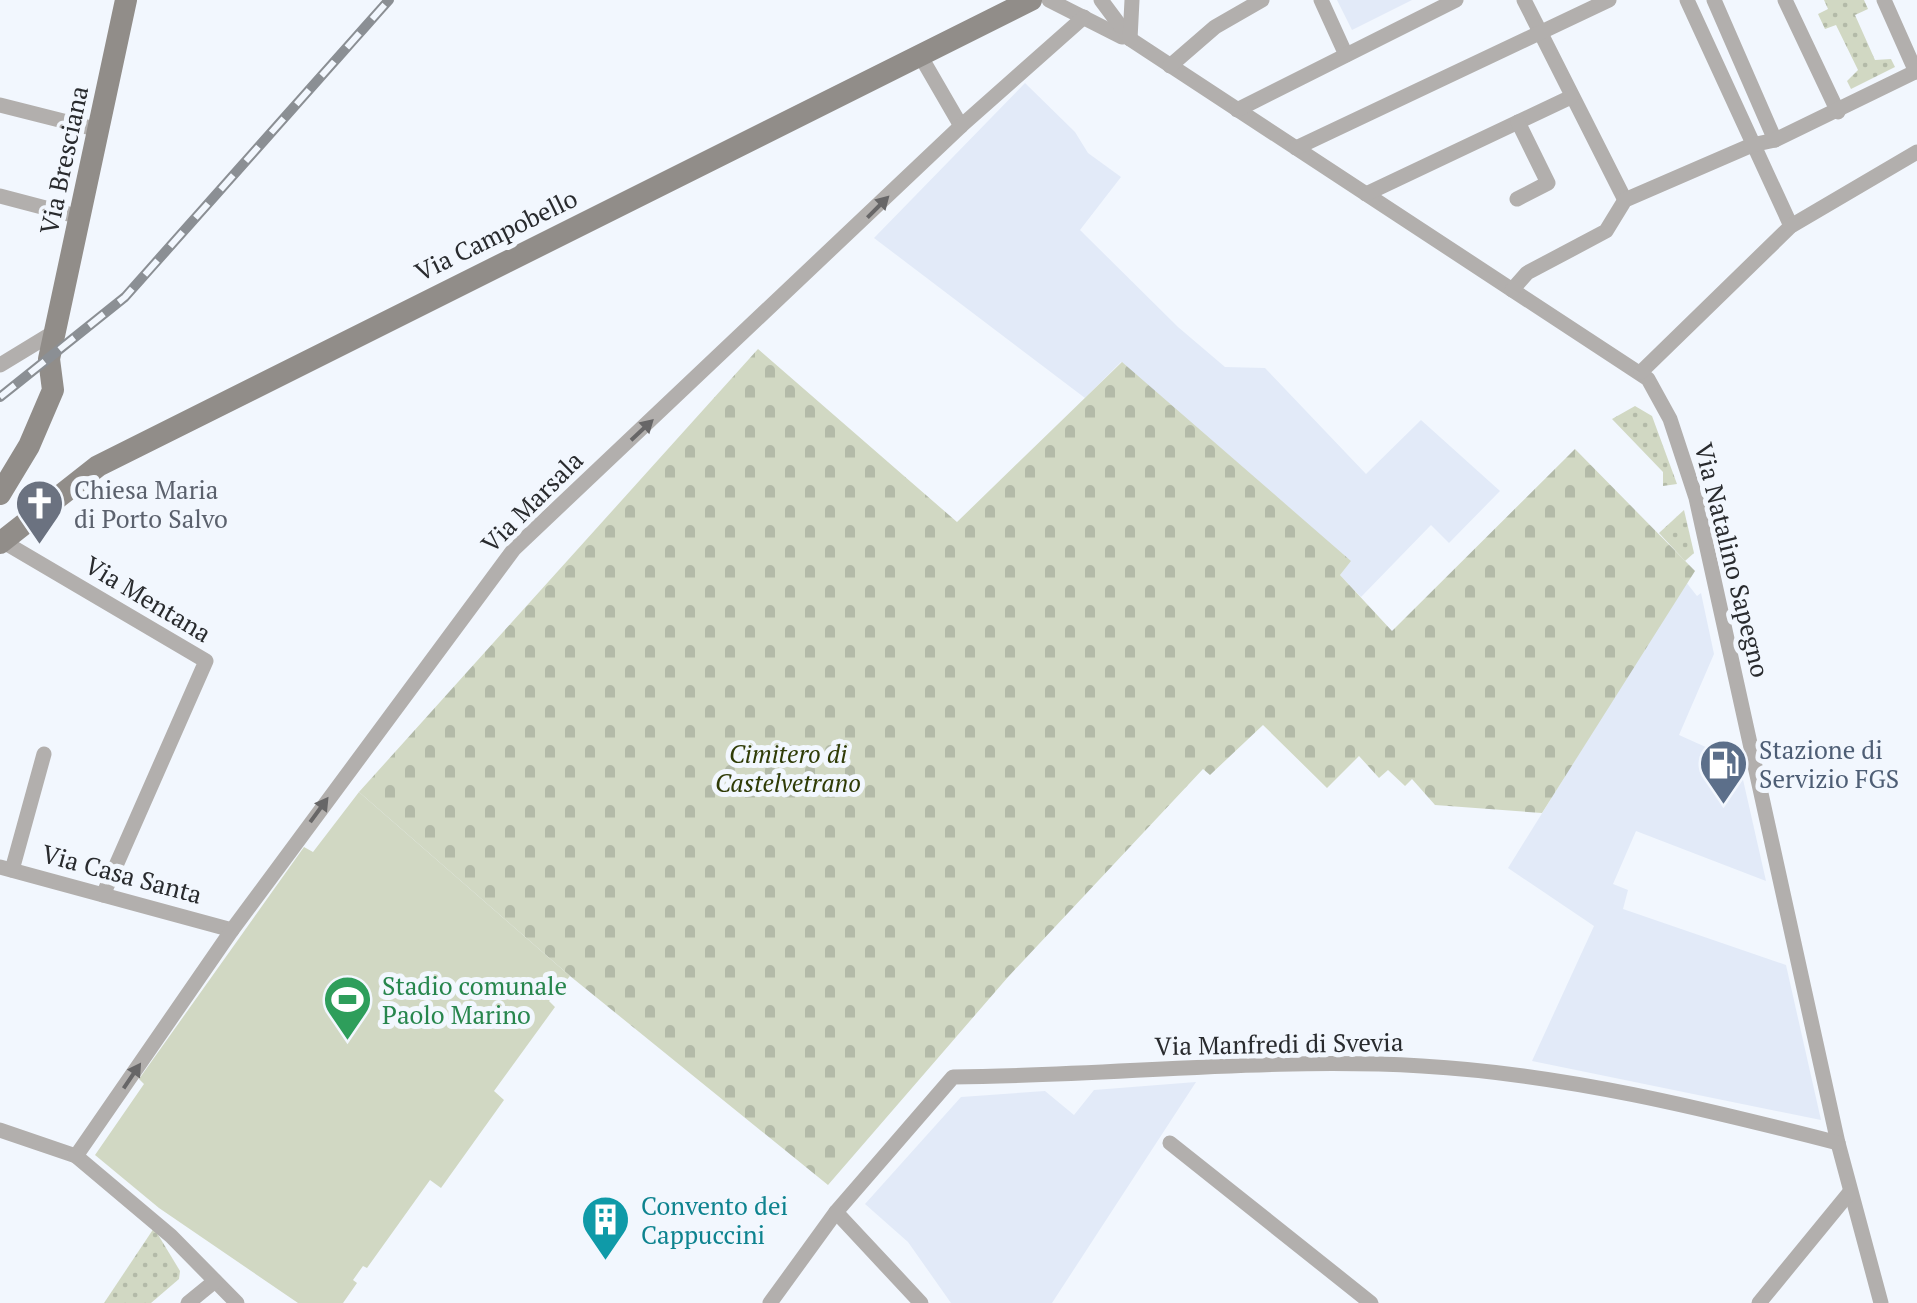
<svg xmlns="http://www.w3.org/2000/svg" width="1917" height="1303" viewBox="0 0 1917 1303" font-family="'PT Serif',serif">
<defs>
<pattern id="grass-dots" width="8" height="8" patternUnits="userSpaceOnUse" patternTransform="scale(2.5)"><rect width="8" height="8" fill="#d1d8c3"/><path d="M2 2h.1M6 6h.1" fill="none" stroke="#b3baa8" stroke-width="1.8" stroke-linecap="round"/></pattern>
<pattern id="cemetery-stones" width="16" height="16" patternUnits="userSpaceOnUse" patternTransform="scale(2.5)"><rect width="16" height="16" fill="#d1d8c3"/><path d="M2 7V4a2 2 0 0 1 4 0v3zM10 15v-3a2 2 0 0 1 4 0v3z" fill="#b3baa8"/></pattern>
</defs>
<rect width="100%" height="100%" fill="#f2f7fe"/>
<g fill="#e2eaf8">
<path d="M1337,0H1412L1352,30Z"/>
<path d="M1025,83L1075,132L1088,153L1121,177L1080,230L1178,327L1225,367L1265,368L1366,474L1421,420L1500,491L1449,543L1431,525L1361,597L1340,575L1350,561L1121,362L1085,398L874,238Z"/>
<path d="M1686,582L1697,596L1701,593L1714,654L1679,735L1739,762L1766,881L1636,831L1613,884L1628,890L1623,909L1786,965L1821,1120L1532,1061L1594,926L1508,868Z"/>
<path d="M1196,1082L1052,1303H951L908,1242L865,1204L961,1097L1045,1091L1074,1115L1094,1090Z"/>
</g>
<g fill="url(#grass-dots)">
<path d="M1824,0H1864L1868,9L1855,15L1875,60L1891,59L1895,67L1851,89L1847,81L1858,70L1836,25L1825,29L1818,14L1828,9Z"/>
<path d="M1635,406L1652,416L1677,484L1663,486V472L1612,419Z"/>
<path d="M1684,510L1694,553L1685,561L1659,533Z"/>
<path d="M154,1228L180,1271L179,1279L151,1303H104Z"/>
</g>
<path fill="url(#cemetery-stones)" d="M758,349L957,522L1122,362L1351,561L1340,575L1392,631L1575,449L1695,571L1542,813L1435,805L1412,779L1405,786L1388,770L1379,778L1359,756L1327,788L1263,725L1210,775L1203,769L1008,977L828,1185L570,976L359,792Z"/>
<path fill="#d1d8c3" d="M359,792L570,976L549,1001L555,1007L494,1091L504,1100L441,1188L430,1180L367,1268L363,1266L353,1280L357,1283L343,1303H298L159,1208L95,1155L144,1084L139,1079L304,847L313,852Z"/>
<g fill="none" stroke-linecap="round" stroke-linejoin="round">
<g stroke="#b2afad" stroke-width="15">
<path d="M1049,0L1122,37"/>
<path d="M1101,0L1130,39L1648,379L1670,419L1696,498L1838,1143L1881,1303"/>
<path d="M1321,0L1346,55"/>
<path d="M1524,0L1625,200"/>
<path d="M1687,0L1791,226"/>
<path d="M1714,0L1775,140"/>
<path d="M1785,0L1838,112"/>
<path d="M1884,0L1916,72"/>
<path d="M1130,39L1132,0"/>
<path d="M921,57L961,126"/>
<path d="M1170,66L1215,27L1262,0"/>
<path d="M0,105L99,130"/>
<path d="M1237,110L1456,0"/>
<path d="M1296,148L1609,0"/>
<path d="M1366,194L1571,97"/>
<path d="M0,196L80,217"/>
<path d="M1517,199L1548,183L1518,122"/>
<path d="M1512,290L1527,273L1606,231L1625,200L1752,145L1775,140L1917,71"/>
<path d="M0,365L56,331"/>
<path d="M1641,372L1791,226L1917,152"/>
<path d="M2,541L206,661L103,895"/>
<path d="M0,867L232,930"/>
<path d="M12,870L44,754"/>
<path d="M0,1130L76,1156L171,1236L237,1303"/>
<path d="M1170,1143L1371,1303"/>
<path d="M76,1156L232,930L514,549L961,126L1084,17"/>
<path d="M836,1212L921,1303"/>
<path d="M188,1303L215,1281"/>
<path d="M770,1303L836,1212L953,1077C1109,1076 1266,1057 1422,1066C1563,1074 1702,1108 1838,1143"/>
<path d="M1759,1303L1850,1192"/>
</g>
<g stroke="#918d89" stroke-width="22">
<path d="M0,494L29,446L53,390L49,359L126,0"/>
<path d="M0,543L98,466L1031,0"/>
</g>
<defs>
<path id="rail" d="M0,397L125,297L389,0"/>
</defs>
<use href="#rail" stroke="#8b8f94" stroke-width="10"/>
<use href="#rail" stroke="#f2f7fe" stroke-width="6" stroke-dasharray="19" stroke-linecap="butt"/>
</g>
<defs><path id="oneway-solid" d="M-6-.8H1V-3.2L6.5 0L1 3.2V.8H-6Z" transform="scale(2.5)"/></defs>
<g fill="#676667">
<use href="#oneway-solid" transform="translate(878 207) rotate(-45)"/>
<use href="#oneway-solid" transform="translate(642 430) rotate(-43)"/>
<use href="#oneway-solid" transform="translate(319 810) rotate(-54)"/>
<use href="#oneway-solid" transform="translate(132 1076) rotate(-56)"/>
</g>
<defs>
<symbol id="church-pin" viewBox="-11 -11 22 30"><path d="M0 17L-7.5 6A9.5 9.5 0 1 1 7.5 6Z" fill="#6b7280" stroke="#f2f7fe"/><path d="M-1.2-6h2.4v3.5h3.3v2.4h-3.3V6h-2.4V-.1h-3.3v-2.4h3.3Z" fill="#fff"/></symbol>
<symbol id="fuel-pin" viewBox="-11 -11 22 30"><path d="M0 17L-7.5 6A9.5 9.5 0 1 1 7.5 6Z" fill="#5c6f8a" stroke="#f2f7fe"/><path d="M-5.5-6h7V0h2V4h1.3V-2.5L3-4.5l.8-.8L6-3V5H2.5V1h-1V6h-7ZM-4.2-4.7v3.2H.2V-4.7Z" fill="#fff"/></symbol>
<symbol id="stadium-pin" viewBox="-11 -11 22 30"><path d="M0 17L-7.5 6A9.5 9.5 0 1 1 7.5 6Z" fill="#2e9e5b" stroke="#f2f7fe"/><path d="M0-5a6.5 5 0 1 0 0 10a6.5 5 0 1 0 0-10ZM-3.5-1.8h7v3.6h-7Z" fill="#fff"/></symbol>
<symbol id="building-pin" viewBox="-11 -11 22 30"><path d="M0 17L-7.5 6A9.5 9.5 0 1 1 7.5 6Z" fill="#0f9aa8" stroke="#f2f7fe"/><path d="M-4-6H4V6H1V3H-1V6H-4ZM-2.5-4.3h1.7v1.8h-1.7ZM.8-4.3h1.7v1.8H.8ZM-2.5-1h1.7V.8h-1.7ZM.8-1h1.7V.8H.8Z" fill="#fff"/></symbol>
</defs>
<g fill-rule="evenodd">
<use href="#church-pin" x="12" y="476" width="55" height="75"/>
<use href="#fuel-pin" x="1696" y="736" width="55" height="75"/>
<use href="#stadium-pin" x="320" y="972" width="55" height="75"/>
<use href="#building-pin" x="578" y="1192" width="55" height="75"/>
</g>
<g text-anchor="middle" stroke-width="10" stroke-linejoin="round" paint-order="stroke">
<g font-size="25" fill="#292b2e" stroke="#f2f7fe">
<text transform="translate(64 160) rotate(-78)" y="9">Via Bresciana</text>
<text transform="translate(496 235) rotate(-26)" y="9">Via Campobello</text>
<text transform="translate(532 502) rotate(-45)" y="9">Via Marsala</text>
<text transform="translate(1732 560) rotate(76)" y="9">Via Natalino Sapegno</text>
<text transform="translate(148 599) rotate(31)" y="9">Via Mentana</text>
<text transform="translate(122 874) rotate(15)" y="9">Via Casa Santa</text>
<text transform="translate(1279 1044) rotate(-1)" y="9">Via Manfredi di Svevia</text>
</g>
<g font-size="25" fill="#5b616d" stroke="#f2f7fe" text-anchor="start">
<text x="74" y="499">Chiesa Maria<tspan x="74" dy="29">di Porto Salvo</tspan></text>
</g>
<g font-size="25" fill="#4e5e75" stroke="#f2f7fe" text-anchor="start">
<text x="1759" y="759">Stazione di<tspan x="1759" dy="29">Servizio FGS</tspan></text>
</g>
<g font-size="25" font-style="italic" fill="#2f3b06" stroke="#f2f7fe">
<text x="788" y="763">Cimitero di<tspan x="788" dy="29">Castelvetrano</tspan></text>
</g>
<g font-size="25" fill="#27864d" stroke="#f2f7fe" text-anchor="start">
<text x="382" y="995">Stadio comunale<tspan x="382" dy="29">Paolo Marino</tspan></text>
</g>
<g font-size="25" fill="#0d838f" stroke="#f2f7fe" text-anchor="start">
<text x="641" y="1215">Convento dei<tspan x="641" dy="29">Cappuccini</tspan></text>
</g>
</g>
</svg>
